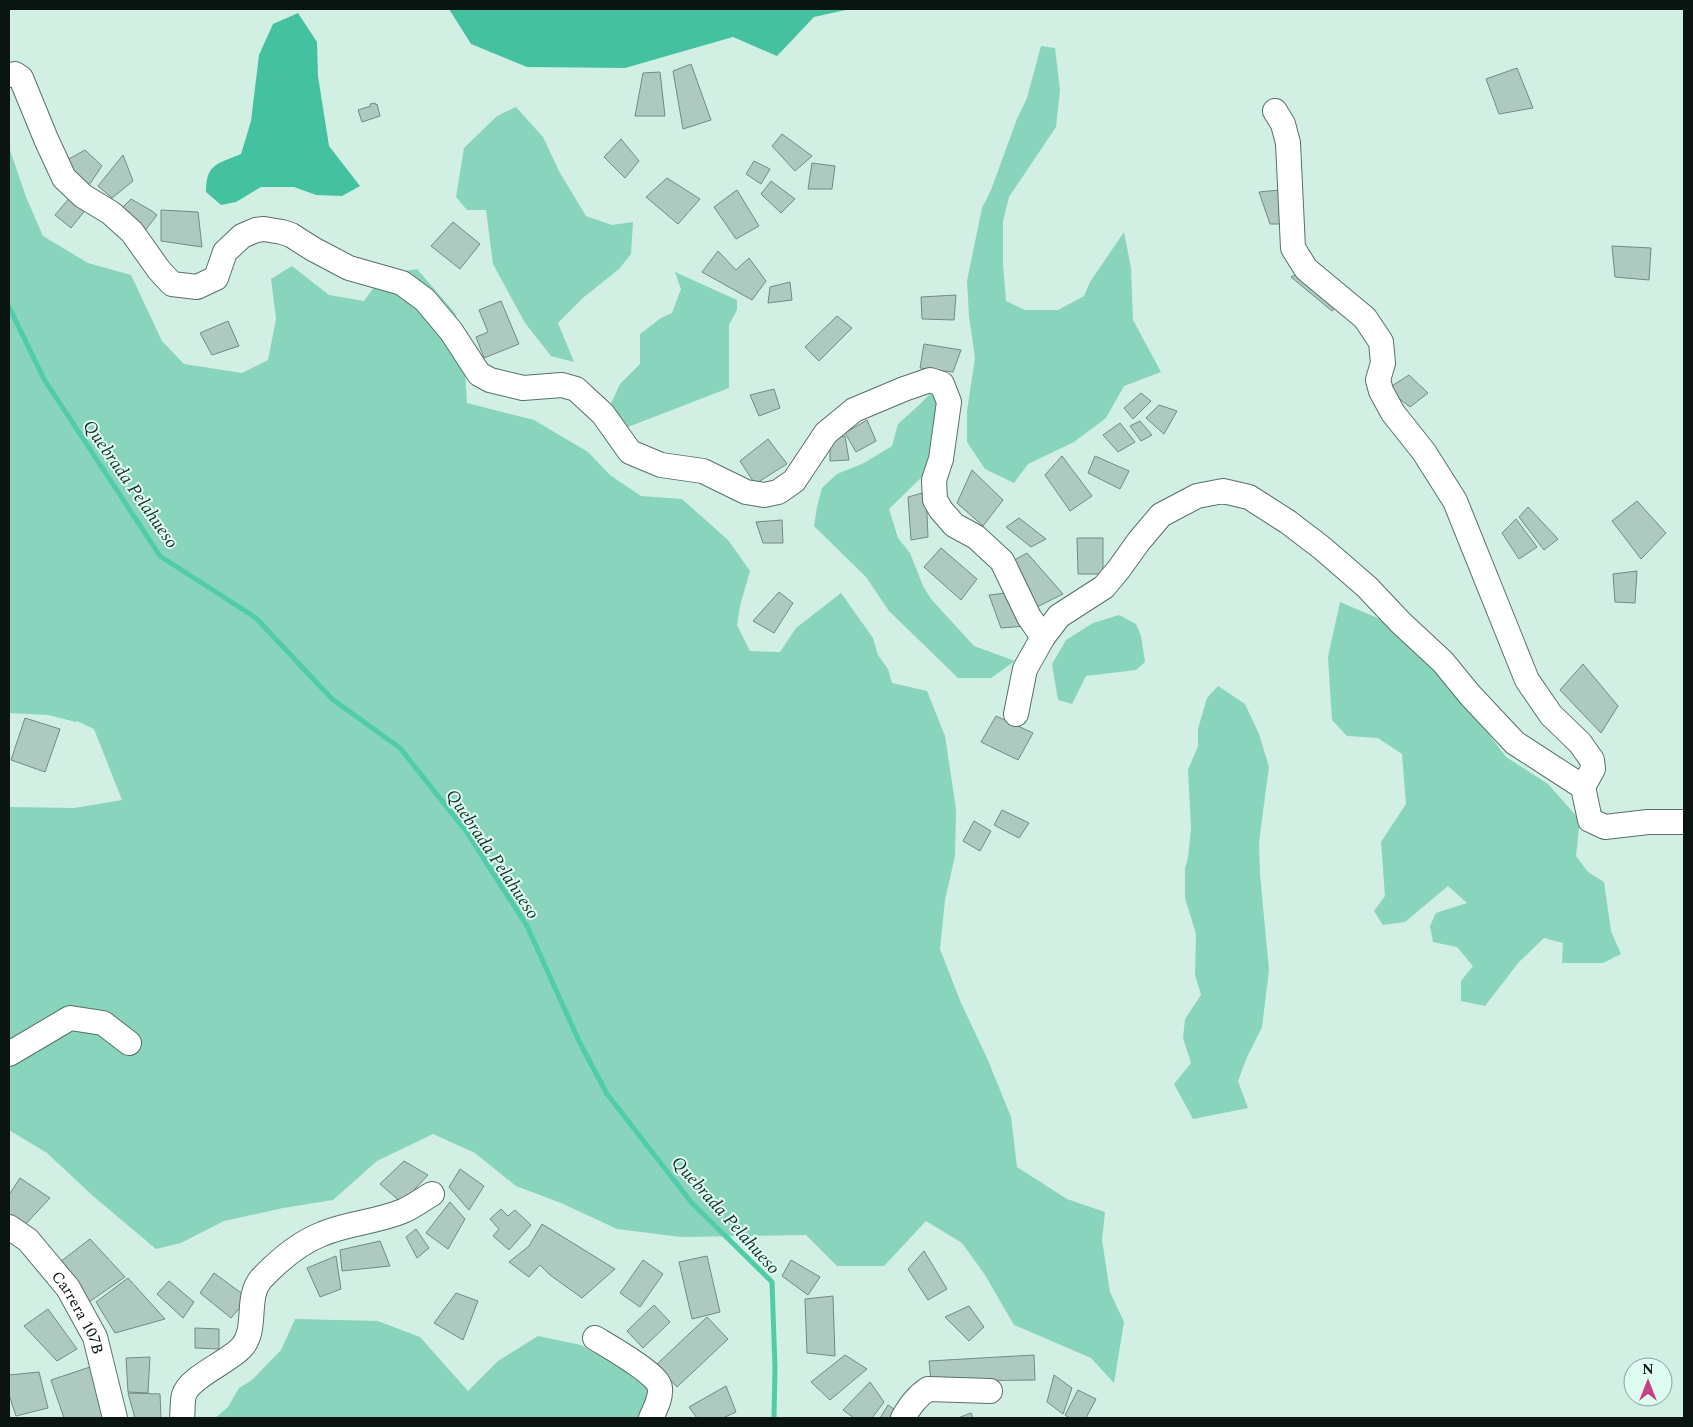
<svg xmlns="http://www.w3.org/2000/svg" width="1693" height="1427" viewBox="0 0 1693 1427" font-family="Spectral,serif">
<rect width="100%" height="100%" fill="#d2efe4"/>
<g fill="#89d4bc">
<path d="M1041,46L1055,48L1060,90L1056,127L1009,197L1003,221V264L1006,301L1025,310H1058L1084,296L1090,282L1124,232L1131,268L1133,320L1161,372L1124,386L1106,418L1074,442L1028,464L1014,483L985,469L967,442V411L975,358L969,316L967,281L982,208L991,190L1017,119L1027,98Z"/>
<path d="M516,107L543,137L560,173L586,216L612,225L633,222L631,254L619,269L584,297L558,323L574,362L551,356L525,323L493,264L486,210H467L456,197L464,148L497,116Z"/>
<path d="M9,147L26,197L43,236L88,263L131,275L162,341L184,364L242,373L268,360L276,319L271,279L292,266L329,295L364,301L383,275L417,269L455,313L463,338L467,403L534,420L588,452L610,475L641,496L682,499L728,540L750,571L740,606L737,625L750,651L780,652L796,628L841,593L873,638L878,655L888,669L892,683L927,691L945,736L956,809L955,856L945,900L940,949L961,1003L987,1058L1011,1117L1017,1167L1067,1199L1105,1212L1102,1240L1110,1292L1124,1322L1114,1383L1091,1358L1014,1325L985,1275L962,1243L926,1221L884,1266H837L806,1235L681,1237L617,1229L561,1203L516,1186L475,1153L433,1134L377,1161L333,1200L283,1208L224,1221L181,1243L156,1249L93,1196L47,1153L9,1130V807L74,808L122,800L94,729L77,721L76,722L48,715L9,713Z"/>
<path d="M675,272L737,300V310L729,325V388L620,430L610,406L620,384L640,364V334L661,318L672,313L681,289Z"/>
<path d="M931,393L941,394L928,471L889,509L898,538L910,553L923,586L931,599L974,646L1015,661L991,678H958L889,611L866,577L814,526L817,507L822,488L837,474L864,463L892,446L898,424L918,406Z"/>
<path d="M1340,602L1401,628L1473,713L1506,757L1548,784L1580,820L1576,856L1588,872L1604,882L1611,931L1621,954L1603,963H1562L1563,943L1544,938L1519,962L1485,1006L1461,1001V981L1473,966L1457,947L1433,942L1430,926L1436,913L1467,903L1448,886L1405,922L1383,925L1374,911L1385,896L1381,842L1406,804L1402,754L1378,738L1347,736L1332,720L1328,657Z"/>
<path d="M1119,615L1136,624L1141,636L1145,662L1136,670L1086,676L1072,704L1058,700L1052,664L1066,640L1093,623Z"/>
<path d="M1218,686L1245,704L1259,734L1269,767L1259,842L1260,874L1269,970L1262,1027L1247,1057L1238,1081L1248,1108L1193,1119L1174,1084L1191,1063L1183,1038L1185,1019L1201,995L1195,975L1196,934L1185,898V868L1188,858L1191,828L1188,770L1198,746V729L1207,698Z"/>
<path d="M295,1319L378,1321L420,1337L468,1391L498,1361L538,1336L581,1345L654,1389L639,1418H215L228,1407L239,1388L252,1380L281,1350Z"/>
</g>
<g fill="#44c2a0">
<path d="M449,9H850L814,17L777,56L733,37L625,68L527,67L471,44Z"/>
<path d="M298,13L317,42L318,76L329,146L360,186L342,196L316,195L294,187H261L236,202L221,205L206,192C206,163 218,164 241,154L251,121L259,55L273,24Z"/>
</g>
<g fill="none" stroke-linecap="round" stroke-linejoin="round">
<path stroke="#50cca9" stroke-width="5" d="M9,307L44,379L160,556L256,618L332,699L400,748L466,831L527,926L580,1043L607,1094L691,1202L772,1282L775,1368L774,1418"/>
</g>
<g fill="#aecac0" stroke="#718b82">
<path d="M691,64L711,120L683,129L673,71Z"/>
<path d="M1517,68L1533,108L1499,114L1486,79Z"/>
<path d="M660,72L665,116H635L643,73Z"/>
<path d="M375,103L376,105L377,104L380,116L362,122L358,110L371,106L370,104Z"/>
<path d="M782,134L812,156L795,171L772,146Z"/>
<path d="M621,139L639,161L625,178L604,157Z"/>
<path d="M85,150L102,166L87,188L67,160Z"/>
<path d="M123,155L133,181L112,198L98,186Z"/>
<path d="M754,161L770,169L761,184L746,174Z"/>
<path d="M812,163L835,166L832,189H808Z"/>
<path d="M667,178L700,199L678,224L646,197Z"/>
<path d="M771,181L795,199L781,213L761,194Z"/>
<path d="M737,190L759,226L736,239L714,207Z"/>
<path d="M1280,190L1287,224H1270L1259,192Z"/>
<path d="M72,195L87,208L71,228L55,215Z"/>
<path d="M131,199L152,211L157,215L141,236L117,213Z"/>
<path d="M161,210L198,212L202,247L161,241Z"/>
<path d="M453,222L480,244L460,269L431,246Z"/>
<path d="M1612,246L1651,248L1649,280L1615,277Z"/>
<path d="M718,251L736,270L749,258L766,281L752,300L702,272Z"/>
<path d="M1301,272L1341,303L1332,311L1291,277Z"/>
<path d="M790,282L792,300L768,303L770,287Z"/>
<path d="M956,295L954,320L922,319L921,297Z"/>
<path d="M501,301L519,344L484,358L476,337L488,332L479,310Z"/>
<path d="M837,316L852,328L819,361L805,347Z"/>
<path d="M228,321L239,346L212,355L200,333Z"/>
<path d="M924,344L961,350L953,372L920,368Z"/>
<path d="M1409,375L1428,393L1410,407L1387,389Z"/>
<path d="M774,389L780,408L759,416L750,395Z"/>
<path d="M1141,393L1151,401L1133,419L1124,408Z"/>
<path d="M1159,405L1177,411L1164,434L1146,418Z"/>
<path d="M867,420L876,441L856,452L845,433Z"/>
<path d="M1140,421L1152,435L1141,441L1130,426Z"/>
<path d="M1120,423L1135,442L1118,452L1103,435Z"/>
<path d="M845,436L849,460L830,461V439Z"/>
<path d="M768,439L787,464L755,484L740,461Z"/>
<path d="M1062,456L1092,496L1070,511L1045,475Z"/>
<path d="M1095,456L1129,471L1120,489L1088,473Z"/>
<path d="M972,470L1003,500L983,526L957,503Z"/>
<path d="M926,492L928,537L911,540L908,497Z"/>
<path d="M1637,501L1666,533L1641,559L1612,521Z"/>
<path d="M1528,507L1558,539L1544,550L1519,517Z"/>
<path d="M1019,518L1046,539L1031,547L1006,527Z"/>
<path d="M1516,519L1537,547L1519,559L1502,533Z"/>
<path d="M782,520L783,543H763L756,522Z"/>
<path d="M1077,538H1103V574H1078Z"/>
<path d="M941,548L977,579L961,600L924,567Z"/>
<path d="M1027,553L1063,594L1035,608L1009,563Z"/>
<path d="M1637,571L1635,603L1615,602L1613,574Z"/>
<path d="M779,592L793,603L774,633L753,621Z"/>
<path d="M1015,592L1026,626L1001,628L989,595Z"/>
<path d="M1583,664L1618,706L1601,733L1560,690Z"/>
<path d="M996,716L1033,733L1018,760L981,742Z"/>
<path d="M25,718L60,729L45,772L11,760Z"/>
<path d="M1002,810L1029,823L1019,838L994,825Z"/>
<path d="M974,821L991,831L980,851L963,841Z"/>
<path d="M404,1161L428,1175L402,1203L380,1184Z"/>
<path d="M460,1169L484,1186L469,1210L449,1187Z"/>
<path d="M20,1178L50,1198L22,1228L9,1218V1195Z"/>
<path d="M450,1202L465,1219L448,1249L426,1233Z"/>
<path d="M501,1209L508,1216L515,1210L531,1225L509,1250L493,1236L499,1229L490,1219Z"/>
<path d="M542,1224L615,1269L582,1298L550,1275L540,1265L529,1277L509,1262L529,1246Z"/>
<path d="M416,1229L429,1248L417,1258L406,1237Z"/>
<path d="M90,1239L125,1277L89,1302L60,1262Z"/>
<path d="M380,1241L390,1266L342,1271L340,1250Z"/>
<path d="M924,1251L947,1289L928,1300L908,1269Z"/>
<path d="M336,1256L341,1289L320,1297L307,1268Z"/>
<path d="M707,1256L720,1312L692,1319L679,1262Z"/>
<path d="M643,1260L663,1274L640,1307L620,1293Z"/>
<path d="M791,1260L820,1277L808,1295L782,1276Z"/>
<path d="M214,1273L248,1298L231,1318L200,1293Z"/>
<path d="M128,1278L165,1319L115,1333L96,1302Z"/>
<path d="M169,1281L194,1302L183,1318L157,1294Z"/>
<path d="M456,1293L478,1301L463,1340L434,1323Z"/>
<path d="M833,1296L835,1356L807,1353L805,1299Z"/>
<path d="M654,1305L670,1322L643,1348L627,1331Z"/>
<path d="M969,1306L984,1327L969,1341L945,1317Z"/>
<path d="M48,1309L77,1349L57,1361L24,1326Z"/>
<path d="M707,1317L728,1339L677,1387L656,1365Z"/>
<path d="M195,1328L219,1329V1349L195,1348Z"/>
<path d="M845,1355L867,1369L830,1400L811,1382Z"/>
<path d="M1034,1355L1035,1380L931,1381L929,1361Z"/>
<path d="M150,1357L148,1393L128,1392L126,1358Z"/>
<path d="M93,1366L110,1418H64L51,1380Z"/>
<path d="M39,1372L48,1408L16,1416L9,1395V1375Z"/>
<path d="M1054,1375L1072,1388L1063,1414L1047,1402Z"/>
<path d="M870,1382L884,1402L872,1418H854L843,1410Z"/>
<path d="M726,1386L736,1412L723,1418H697L689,1407Z"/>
<path d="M1078,1390L1096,1399L1086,1418H1070L1065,1415Z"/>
<path d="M128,1393L160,1394L161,1418H135Z"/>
<path d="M888,1405L900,1413L897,1418H880Z"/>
<path d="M971,1413L973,1418H958Z"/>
</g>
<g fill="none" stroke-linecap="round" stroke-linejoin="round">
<defs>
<g id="minor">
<path d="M9,75L15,74L21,78L46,139L64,178L83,196L111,213L132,232L159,270L172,284L197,287L216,278L225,252L242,236L256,230L264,229L282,232L291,235L313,249L349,268L402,283L425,300L451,331L479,374L490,380L523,388L562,385L576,389L603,414L630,452L661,465L703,471L746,492L764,495L778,492L794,481L826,433L854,410L904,389L930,380L942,384L949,402L941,459L934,480L935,500L941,510L954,525L976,537L1002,561L1029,617L1043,637"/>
<path d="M1275,111L1283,124L1288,143L1293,248L1306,269L1365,318L1381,342L1383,363L1378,380L1381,391L1393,413L1424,452L1455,501L1527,680L1551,715L1580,743L1592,760L1593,769L1583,787"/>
<path d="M1016,714L1025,669L1043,637L1059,616L1104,587L1119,569L1139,541L1161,515L1197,496L1223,491L1249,497L1288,522L1322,548L1367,587L1400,622L1443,662L1470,695L1515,743L1583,787L1590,820L1605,827L1648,822H1684"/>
<path d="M9,1054L70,1018L103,1023L129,1043"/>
<path id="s1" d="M9,1227L28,1240L68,1288L95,1337L115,1418"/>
<path d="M595,1338C608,1346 660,1375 660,1388C661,1399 655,1409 651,1418"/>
<path d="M182,1418C183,1411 182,1402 184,1395C189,1377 229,1362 242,1347C258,1329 245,1298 261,1279C278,1261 299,1243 322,1234C348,1223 377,1222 403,1211C413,1207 423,1199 432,1194"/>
<path d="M903,1418C910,1406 916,1397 928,1389L990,1391"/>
</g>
</defs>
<use href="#minor" stroke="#577167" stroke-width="26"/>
<use href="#minor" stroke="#fff" stroke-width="24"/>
</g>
<g text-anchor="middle" stroke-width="4" stroke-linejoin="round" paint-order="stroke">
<g font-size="16" fill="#0a1511" stroke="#dffcf1">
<text dy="6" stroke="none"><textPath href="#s1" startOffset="112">Carrera 107B</textPath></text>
</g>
<g font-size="18" font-style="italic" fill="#192e27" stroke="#dffcf1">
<text transform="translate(131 484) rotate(55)" y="6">Quebrada Pelahueso</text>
<text transform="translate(493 854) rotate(56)" y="6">Quebrada Pelahueso</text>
<text transform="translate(726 1215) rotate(48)" y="6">Quebrada Pelahueso</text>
</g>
</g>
<rect width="1693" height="1427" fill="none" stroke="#0a1511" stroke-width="20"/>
<g transform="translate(1648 1382)"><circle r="24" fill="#dffcf1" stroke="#8aa097"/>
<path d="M0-4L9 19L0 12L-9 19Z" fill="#c54287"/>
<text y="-8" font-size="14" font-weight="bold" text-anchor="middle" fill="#0a1511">N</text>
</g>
</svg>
